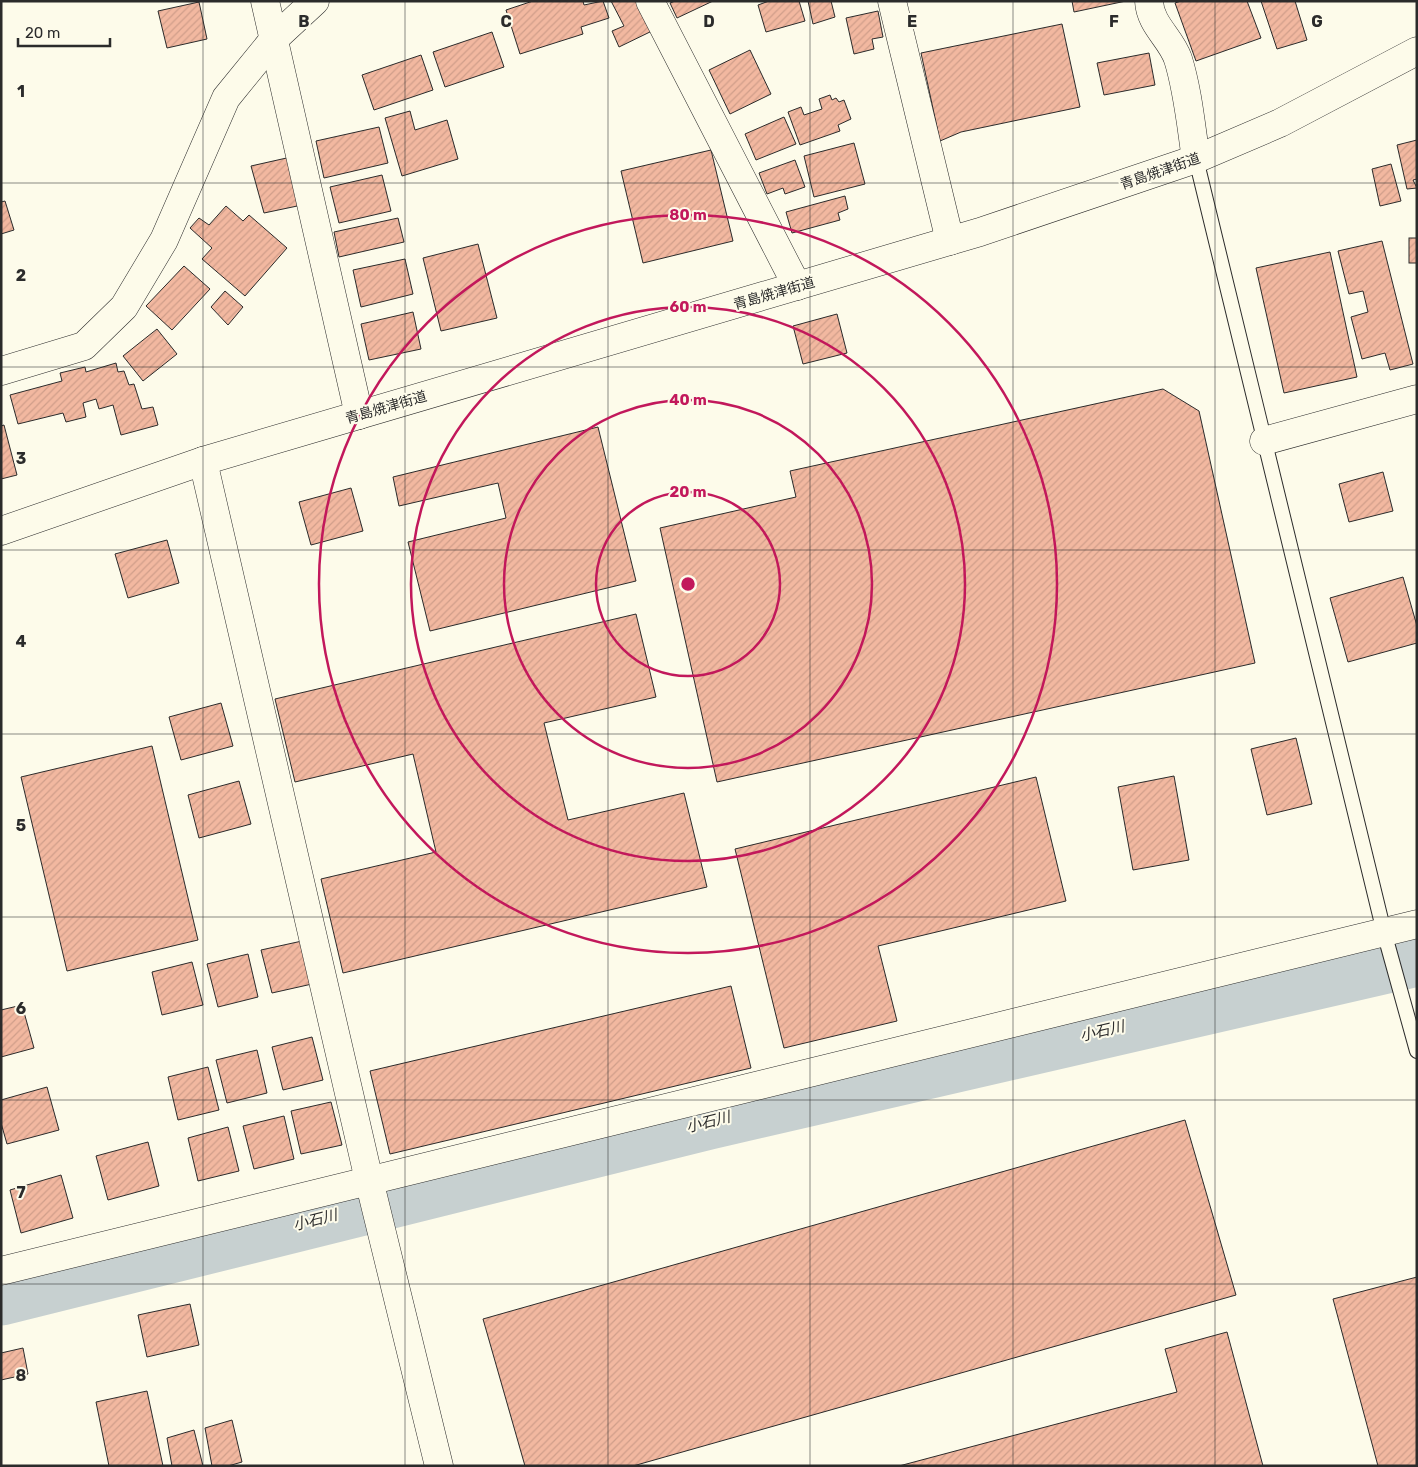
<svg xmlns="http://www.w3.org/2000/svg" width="1418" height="1467" viewBox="0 0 1418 1467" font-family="Rubik,'Noto Sans JP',sans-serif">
<defs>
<pattern id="building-hatch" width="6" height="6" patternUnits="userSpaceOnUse" patternTransform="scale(1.25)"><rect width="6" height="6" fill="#f2b8a0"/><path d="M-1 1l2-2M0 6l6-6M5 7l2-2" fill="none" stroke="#d09e8a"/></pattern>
</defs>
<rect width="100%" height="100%" fill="#fdfbea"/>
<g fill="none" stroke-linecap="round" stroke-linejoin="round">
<path stroke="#c7d0d0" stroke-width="55" d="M1,1298L709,1122L1417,959"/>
</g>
<g fill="url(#building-hatch)" stroke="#2b2b2b">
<path d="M533,1H583L584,5L603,1L609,18L581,27L583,34L520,54L506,10Z"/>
<path d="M611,1H640L654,30L619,47L612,31L624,26Z"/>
<path d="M675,1H713L677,18L670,3Z"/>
<path d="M769,1H799L805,21L766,32L758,5Z"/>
<path d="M808,1H831L835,17L813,24Z"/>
<path d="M1072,1H1126L1074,12Z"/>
<path d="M1181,1H1247L1261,38L1196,61L1175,3Z"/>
<path d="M1261,1H1295L1307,40L1277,49Z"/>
<path d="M199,2L207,39L167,48L158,11Z"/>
<path d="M878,11L883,37L872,39L874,49L854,54L846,18Z"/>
<path d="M1062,24L1080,107L961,132L940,141L921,53Z"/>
<path d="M492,32L504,67L445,87L433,52Z"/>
<path d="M750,50L771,94L730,114L709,70Z"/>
<path d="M1149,53L1155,85L1104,95L1097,63Z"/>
<path d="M421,55L433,90L374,110L362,75Z"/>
<path d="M830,95L832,100L836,98L839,102L844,100L851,119L838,125L840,131L800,145L788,112L801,107L804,115L822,109L819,99Z"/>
<path d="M410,111L415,130L447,120L458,159L402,176L385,118Z"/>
<path d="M784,117L796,144L756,160L745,134Z"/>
<path d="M379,127L388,163L324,178L316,141Z"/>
<path d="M1417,140V179L1413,180L1417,188L1407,189L1397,145Z"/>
<path d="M854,143L865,184L814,197L804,156Z"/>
<path d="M711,150L733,241L643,263L621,171Z"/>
<path d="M291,157L302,205L264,213L251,166Z"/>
<path d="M795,160L805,187L785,194L783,188L767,194L759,173Z"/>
<path d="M1391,164L1401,201L1380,206L1372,169Z"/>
<path d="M382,175L391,211L339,223L330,187Z"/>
<path d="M845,196L848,209L838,213L840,220L792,233L786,212Z"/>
<path d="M5,201L14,230L1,234V202Z"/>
<path d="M226,206L243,221L249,215L287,248L245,296L202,259L212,248L190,228L199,218L209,225Z"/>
<path d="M398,218L404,242L339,257L334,232Z"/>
<rect x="1409" y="238" width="8" height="25"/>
<path d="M1382,241L1413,364L1390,370L1385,353L1362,359L1351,317L1368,312L1363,291L1349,294L1338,251Z"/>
<path d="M478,244L497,318L441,331L423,258Z"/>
<path d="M1330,252L1357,377L1284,393L1256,268Z"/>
<path d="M405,259L413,294L361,307L353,270Z"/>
<path d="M184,266L210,289L172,330L146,306Z"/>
<path d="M225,291L243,307L228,325L211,307Z"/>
<path d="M413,312L421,349L369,360L361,324Z"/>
<path d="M837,314L847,353L803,364L793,326Z"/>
<path d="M157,329L177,354L143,381L123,356Z"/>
<path d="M116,363L118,372L124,371L129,385L134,384L142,409L153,407L158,425L121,435L113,405L99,409L96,399L83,403L86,417L66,422L63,413L18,424L10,395L62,381L60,373L85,367L86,372Z"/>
<path d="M1163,389L1199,411L1255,663L717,782L660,528L796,497L790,471Z"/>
<path d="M4,425L17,475L1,479V426Z"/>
<path d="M598,427L636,581L430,631L408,542L506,518L498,483L399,506L393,477Z"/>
<path d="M1383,472L1393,511L1349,522L1339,484Z"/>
<path d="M351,488L363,531L311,545L299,502Z"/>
<path d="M167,540L179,583L128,598L115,554Z"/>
<path d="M1403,577L1417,626V643L1348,662L1330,598Z"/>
<path d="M636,614L656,697L544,723L568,820L684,793L707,887L343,973L321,879L436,852L413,754L295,782L275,699Z"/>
<path d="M221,703L233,746L181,760L169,717Z"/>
<path d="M1296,738L1312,804L1267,815L1251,749Z"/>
<path d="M152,746L198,940L67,971L21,777Z"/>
<path d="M1174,776L1189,860L1133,870L1118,787Z"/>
<path d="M1036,777L1066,901L878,946L897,1021L784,1048L735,849Z"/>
<path d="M239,781L251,824L199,838L188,795Z"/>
<path d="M302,941L312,984L272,993L261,950Z"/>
<path d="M248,954L258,997L218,1007L207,964Z"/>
<path d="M192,962L203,1005L162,1015L152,972Z"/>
<path d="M731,986L751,1068L390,1154L370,1071Z"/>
<path d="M22,1005L34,1048L1,1057V1010Z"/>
<path d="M312,1037L323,1080L283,1090L272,1047Z"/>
<path d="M257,1050L267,1093L227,1103L216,1060Z"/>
<path d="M208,1067L219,1110L178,1120L168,1077Z"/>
<path d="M47,1087L59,1130L7,1144L1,1123V1100Z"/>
<path d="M331,1102L342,1145L301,1154L291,1111Z"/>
<path d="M284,1116L294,1159L254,1169L243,1126Z"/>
<path d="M1185,1120L1236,1295L633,1466H525L483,1319Z"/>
<path d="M228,1127L239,1171L198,1181L188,1138Z"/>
<path d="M148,1142L159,1186L108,1200L96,1156Z"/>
<path d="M61,1175L73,1218L21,1233L10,1190Z"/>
<path d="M1417,1277V1466H1378L1333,1299Z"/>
<path d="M190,1304L199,1345L147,1357L138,1315Z"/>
<path d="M1227,1332L1263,1466H899L1177,1392L1165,1349Z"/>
<path d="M23,1348L28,1374L1,1380V1353Z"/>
<path d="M147,1391L163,1466H109L96,1402Z"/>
<path d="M232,1420L242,1462L228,1466H212L205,1428Z"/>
<path d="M194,1430L203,1466H172L167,1438Z"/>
</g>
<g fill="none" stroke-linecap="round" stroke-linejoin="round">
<defs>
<path id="service" d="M1196,159L1384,932L1417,1051"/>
<g id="minor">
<path d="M265,1L359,415"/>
<path d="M650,1L797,286"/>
<path d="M892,1L950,241"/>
<path d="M1149,1C1150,25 1171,38 1178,59C1188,91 1191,126 1196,159"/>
<path d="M1,371L84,346L124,307L164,240L226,98L274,39L315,1"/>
<path d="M1264,441L1417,399"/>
<path d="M203,461L369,1180L439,1466"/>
<path d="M1,1271L1417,924"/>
</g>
<path id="secondary" d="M1,531L203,461L980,232L1196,159L1280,123L1417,51"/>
</defs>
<use href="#service" stroke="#2b2b2b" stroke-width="16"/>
<use href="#minor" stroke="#2b2b2b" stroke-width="29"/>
<use href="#secondary" stroke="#2b2b2b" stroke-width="29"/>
<use href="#service" stroke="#fdfbea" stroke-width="14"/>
<use href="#minor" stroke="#fdfbea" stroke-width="28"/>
<use href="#secondary" stroke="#fdfbea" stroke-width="28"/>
</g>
<path fill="none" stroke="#2b2b2b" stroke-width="1" stroke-opacity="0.55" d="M203,1V1466M405,1V1466M608,1V1466M810,1V1466M1013,1V1466M1215,1V1466M1,183H1417M1,367H1417M1,550H1417M1,734H1417M1,917H1417M1,1100H1417M1,1284H1417"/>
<g fill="none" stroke="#c2185b" stroke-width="2.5">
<circle cx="688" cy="584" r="92"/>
<circle cx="688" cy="584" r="184"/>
<circle cx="688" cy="584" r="277"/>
<circle cx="688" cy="584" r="369"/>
</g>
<g text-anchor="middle" stroke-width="4" stroke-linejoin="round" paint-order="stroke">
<g font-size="14" fill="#2b2b2b" stroke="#fdfbea">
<text transform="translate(1160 171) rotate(-19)" y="5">青島焼津街道</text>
<text transform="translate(774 293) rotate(-16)" y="5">青島焼津街道</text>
<text transform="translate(386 407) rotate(-16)" y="5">青島焼津街道</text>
</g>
<g font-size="15" font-style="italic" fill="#2b2b2b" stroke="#fdfbea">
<text transform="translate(1102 1031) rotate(-13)" y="5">小石川</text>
<text transform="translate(708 1122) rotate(-14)" y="5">小石川</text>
<text transform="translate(315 1220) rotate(-14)" y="5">小石川</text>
</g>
</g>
<g font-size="16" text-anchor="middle" font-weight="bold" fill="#2b2b2b" stroke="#fdfbea" stroke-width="4" stroke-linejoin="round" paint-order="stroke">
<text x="304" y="27">B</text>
<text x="506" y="27">C</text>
<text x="709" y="27">D</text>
<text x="912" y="27">E</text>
<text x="1114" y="27">F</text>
<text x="1317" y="27">G</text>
<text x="21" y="97">1</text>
<text x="21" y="281">2</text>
<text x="21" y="464">3</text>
<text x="21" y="647">4</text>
<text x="21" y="831">5</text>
<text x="21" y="1014">6</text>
<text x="21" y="1198">7</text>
<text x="21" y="1381">8</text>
</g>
<circle cx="688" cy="584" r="8" fill="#c2185b" stroke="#fdfbea" stroke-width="2.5"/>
<g font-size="15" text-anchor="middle" font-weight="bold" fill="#c2185b" stroke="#fdfbea" stroke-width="4" stroke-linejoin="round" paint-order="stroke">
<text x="688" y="220">80 m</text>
<text x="688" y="312">60 m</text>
<text x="688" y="405">40 m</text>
<text x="688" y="497">20 m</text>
</g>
<rect width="1418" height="1467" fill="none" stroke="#2b2b2b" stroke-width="5"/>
<path d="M18 38v8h92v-8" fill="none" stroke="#2b2b2b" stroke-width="2.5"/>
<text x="25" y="38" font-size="15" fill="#2b2b2b" stroke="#fdfbea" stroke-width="4" paint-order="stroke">20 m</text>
</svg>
